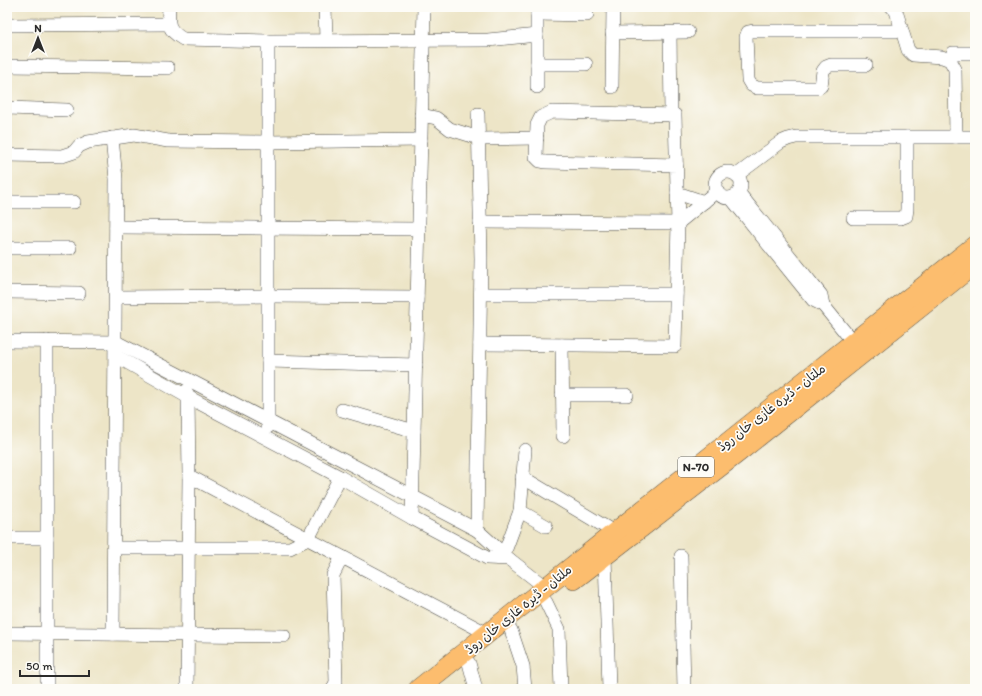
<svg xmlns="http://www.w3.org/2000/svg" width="982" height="696" viewBox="0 0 982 696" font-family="Itim,'Playpen Sans Arabic',sans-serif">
<rect width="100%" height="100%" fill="#fdfcf7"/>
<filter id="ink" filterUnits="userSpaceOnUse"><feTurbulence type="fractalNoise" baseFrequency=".025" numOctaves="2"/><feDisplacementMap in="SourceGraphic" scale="8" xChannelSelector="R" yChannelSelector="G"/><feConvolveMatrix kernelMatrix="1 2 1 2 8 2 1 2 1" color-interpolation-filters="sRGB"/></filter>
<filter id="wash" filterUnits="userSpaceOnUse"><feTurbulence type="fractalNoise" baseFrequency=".012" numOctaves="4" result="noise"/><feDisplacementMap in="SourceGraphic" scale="16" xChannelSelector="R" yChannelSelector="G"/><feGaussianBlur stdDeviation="0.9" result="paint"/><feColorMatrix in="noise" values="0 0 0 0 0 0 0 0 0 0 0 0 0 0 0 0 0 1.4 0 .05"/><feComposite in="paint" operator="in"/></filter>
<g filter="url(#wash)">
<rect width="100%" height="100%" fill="#ede5c7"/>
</g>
<g filter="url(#ink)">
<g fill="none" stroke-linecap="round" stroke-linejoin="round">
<defs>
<g id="minor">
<path d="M169,7C168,23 167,30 183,39L268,41L488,40L537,35"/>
<path d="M325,7L326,40"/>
<path d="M892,7L896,11L908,50L913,55L942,57L950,60L955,69L956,137"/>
<path d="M537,14L587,15"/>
<path d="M7,25L168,24"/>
<path d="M612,33L688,32"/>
<path d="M670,33L671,115"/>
<path d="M950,60L953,53H975"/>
<path d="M537,64H586"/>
<path d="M866,65H831L826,67L823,71L821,86L818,88H757L751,85L748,80L746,37L748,32L753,31H902"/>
<path d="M7,66L168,68"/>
<path d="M537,87V7"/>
<path d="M612,87L613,7"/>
<path d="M7,108L67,110"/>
<path d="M421,115L436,118L450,129L482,139L537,138"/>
<path d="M112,138L116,179L113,634"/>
<path d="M7,155L62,156L74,152L79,146L88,142L134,135L168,141L268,142L421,140"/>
<circle cx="728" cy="185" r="13"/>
<path d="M737,175L781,142L788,139L796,137H975"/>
<path d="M677,193L704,202"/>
<path d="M739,193L821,295L823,305"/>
<path d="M731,198L813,300L823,305L853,342"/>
<path d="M7,202H74"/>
<path d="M853,218H901L906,216L907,209V137"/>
<path d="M480,222L678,223L717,191"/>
<path d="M116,227L419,229"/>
<path d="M7,248H70"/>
<path d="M7,292L79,293"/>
<path d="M481,294H676"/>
<path d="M116,297L268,296L417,297"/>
<path d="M7,341L116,342L477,530L509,559L545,587"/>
<path d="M47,341V689"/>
<path d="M480,344L675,346L678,223L675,115L552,112L541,117L537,125L536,157L540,161L545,162L677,165"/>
<path d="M562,345L563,436"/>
<path d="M116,356L188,397L340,477L412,518L487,558L509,559"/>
<path d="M268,361L416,365"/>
<path d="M186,391L188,397L189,476L187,689"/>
<path d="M562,395H627"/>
<path d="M342,410L414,431"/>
<path d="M268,427V41"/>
<path d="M189,476L486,633"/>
<path d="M522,477L614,532"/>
<path d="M520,511L546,526"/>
<path d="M412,518L424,7"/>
<path d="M477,530L481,259L478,114"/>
<path d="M7,538H47"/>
<path d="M114,548H290L308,539L340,477"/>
<path d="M504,554L520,511L525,450"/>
<path d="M605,556L609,689"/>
<path d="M681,556L684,689"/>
<path d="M546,602L559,629L561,689"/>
<path d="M511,630L523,666L525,689"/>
<path d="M7,633L284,636"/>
<path d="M469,663L476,689"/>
<path d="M333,689L336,682L333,575L342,557"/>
</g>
<g id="highway">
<path d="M574,580L738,453L975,264"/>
<path d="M418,689L975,245"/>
</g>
</defs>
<use href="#minor" stroke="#484742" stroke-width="14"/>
<use href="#highway" stroke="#484742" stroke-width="20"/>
<use href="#minor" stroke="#fff" stroke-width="13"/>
<use href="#highway" stroke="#fcbd6e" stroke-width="19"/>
</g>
</g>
<g text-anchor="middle" stroke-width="3.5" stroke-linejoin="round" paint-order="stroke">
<rect fill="#fdfcf7" stroke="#6a6a68" stroke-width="1" x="678" y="457" width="36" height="20" rx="3"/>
<g font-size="12" font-weight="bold" fill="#2b2b2b">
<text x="696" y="471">N-70</text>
</g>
<g font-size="13" fill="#2b2b2b" stroke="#fdfcf7">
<text transform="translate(771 407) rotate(-38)" y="5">ملتان - ڈیرہ غازی خان روڈ</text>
<text transform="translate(518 609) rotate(-39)" y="5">ملتان - ڈیرہ غازی خان روڈ</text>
</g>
</g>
<rect width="982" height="696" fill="none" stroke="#fdfcf7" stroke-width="24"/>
<g transform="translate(38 38)" stroke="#fdfcf7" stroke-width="3" paint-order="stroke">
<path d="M0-3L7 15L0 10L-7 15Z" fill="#2b2b2b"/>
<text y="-6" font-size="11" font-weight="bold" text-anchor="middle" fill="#2b2b2b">N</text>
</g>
<path d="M20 670v6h69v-6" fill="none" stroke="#2b2b2b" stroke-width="2"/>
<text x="26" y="670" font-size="12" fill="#2b2b2b" stroke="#fdfcf7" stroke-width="3" paint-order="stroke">50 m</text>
</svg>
